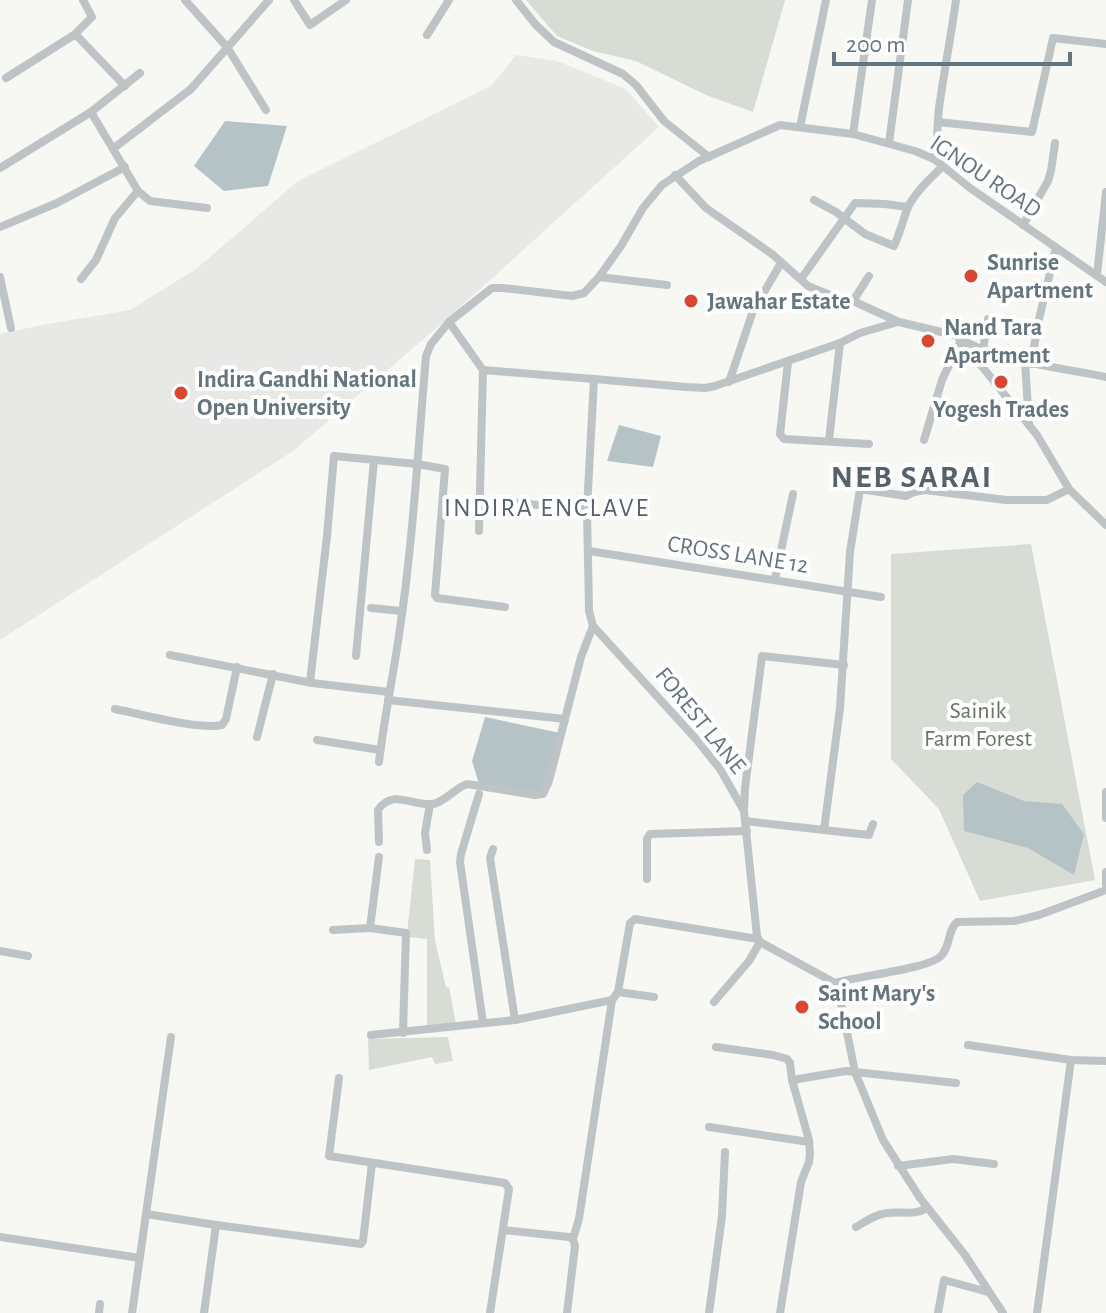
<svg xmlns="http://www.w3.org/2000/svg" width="1106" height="1313" viewBox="0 0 1106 1313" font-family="'Alegreya Sans',sans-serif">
<rect width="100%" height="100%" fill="#f7f7f4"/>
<path fill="#e8e8e7" d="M516,55L557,61L626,89L659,127L448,318L293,451L0,640V334L47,324L130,310L196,269L298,181L491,86Z"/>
<g fill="#d7dcd4">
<path d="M526,0H785L753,112L706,95L636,61L593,51L557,36Z"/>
<path d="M1031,544L1095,880L980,901L939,809L891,759V554Z"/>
<path d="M415,859L430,860L435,941L446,987H449L456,1025L427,1028V939L409,937L407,934Z"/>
<path d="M448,1037L453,1061L435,1064L432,1057L369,1070L368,1039Z"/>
</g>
<g fill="#b6c3c6">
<path d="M225,121L287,126L268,186L224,191L194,166Z"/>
<path d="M619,425L661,436L653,467L607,461Z"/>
<path d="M485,717L560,733L544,796L480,787L472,761Z"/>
<path d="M977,782L1024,801L1062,804L1084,834L1074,875L1028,848L964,831L963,795Z"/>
</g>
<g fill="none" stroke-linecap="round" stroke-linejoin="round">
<g stroke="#bec3c6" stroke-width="8">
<path d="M185,0L227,47L266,110"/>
<path d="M294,0L310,25L346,0"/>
<path d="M516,0L536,25L554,42L623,74L636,85L664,121L709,157"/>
<path d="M74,35L92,17L83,0"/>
<path d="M427,35L449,0"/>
<path d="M6,78L74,35L78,37L125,86"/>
<path d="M91,112L138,191L150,201L207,208"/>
<path d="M938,122L1032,132L1053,38L1106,44"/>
<path d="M800,127L826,0"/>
<path d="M853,134L872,0"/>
<path d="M889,143L908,0"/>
<path d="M114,148L191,89L269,0"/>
<path d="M934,159C938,142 937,125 939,108C944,72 951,36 956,0"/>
<path d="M0,168L91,112L140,73"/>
<path d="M675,175L706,208L772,254L808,286L830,295L853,301L899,322L954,335C995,362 1058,367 1106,377"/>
<path d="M814,200L836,212L865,234L894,246C900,233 903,220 908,207C916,191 931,178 944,165"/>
<path d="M1023,225L1048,181L1051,171L1055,143"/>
<path d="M0,227L57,203L125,167"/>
<path d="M1097,275L1106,192"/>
<path d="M0,277L11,328"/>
<path d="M599,277L667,285"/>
<path d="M81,279L96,260L115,218L138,191"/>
<path d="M801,279L855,203L885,204L908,207"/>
<path d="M853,301L869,276"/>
<path d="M449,322L483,370L479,531"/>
<path d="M964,344L1037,435L1069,489L1106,525"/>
<path d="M983,350L988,319"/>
<path d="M1025,361L1029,425"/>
<path d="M788,362L780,434L784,439L869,444"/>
<path d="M1031,364L1039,319L1056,248"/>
<path d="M483,370L594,379L587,509L589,611L593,626L696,739L720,769L744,811L757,936L760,942L835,983L839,993L855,1072L883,1140L920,1198L965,1255L1003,1313"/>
<path d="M594,379L686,387L705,388L715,386L840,343L860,333L898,322"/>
<path d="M729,382L753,311L781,263"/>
<path d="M829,440L840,343"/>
<path d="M924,440L942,380L961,340"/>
<path d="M515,503L587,509"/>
<path d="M589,551L881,597"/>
<path d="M775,579L793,494"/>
<path d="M371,608L401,611"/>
<path d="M170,655L312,683L389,692"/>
<path d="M356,656L374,460"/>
<path d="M310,682L327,536L334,456L417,464L445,469L435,595L437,598L505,607"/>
<path d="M388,700L565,719"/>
<path d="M115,709C141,714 198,730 222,725L226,719L237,667"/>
<path d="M257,737L273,674"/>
<path d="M317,740L380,750"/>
<path d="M379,762C384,719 393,677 399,635C413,543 418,449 426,356L431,344L449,322L492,288H503L572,296L584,293L599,277L621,246L643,208L662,185L699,161L780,125L853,134L915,151L934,159L970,188L1106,282"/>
<path d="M1106,792V818"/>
<path d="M479,794L461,854L460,862L483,1023"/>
<path d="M744,811L745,788L762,656L844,665"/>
<path d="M745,821L824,830L840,708L850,552L860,489L906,496L914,492L925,490L1006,500H1047L1069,489"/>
<path d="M824,830L869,835L873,824"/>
<path d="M379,842L378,810C393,788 413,807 433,804C445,802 455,788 467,784L535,795L543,794L549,781L581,657L593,626"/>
<path d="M493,849L490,858L515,1020"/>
<path d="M427,850L425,833L430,804"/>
<path d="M1106,872V884"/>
<path d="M647,879V839L650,834L747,831"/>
<path d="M370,928L379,857"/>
<path d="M333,930L370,928L406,933L403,1033"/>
<path d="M0,951L28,956"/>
<path d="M835,983C857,976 928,969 941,956C951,946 947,931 957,922L1015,921L1039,915L1106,890"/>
<path d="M618,992L654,997"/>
<path d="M714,1002L749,961L760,942"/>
<path d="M371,1035L515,1020L612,1000L618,992L630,923L635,919L758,939"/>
<path d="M968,1045L1071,1060L1106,1061"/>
<path d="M716,1047L773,1055L787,1059L790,1063L792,1080L809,1140L810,1154L809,1162L801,1182L780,1313"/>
<path d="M339,1078L329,1156L505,1183L509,1189L490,1313"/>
<path d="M792,1080L846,1071L956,1083"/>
<path d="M709,1127L809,1142"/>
<path d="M898,1166L953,1159L994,1164"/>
<path d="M146,1214L216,1225L204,1313"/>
<path d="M216,1225L361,1244L363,1241L372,1163"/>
<path d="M856,1227C866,1221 876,1214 887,1213C902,1211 914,1216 927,1208"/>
<path d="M503,1230L569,1237L573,1239L575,1246L567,1313"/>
<path d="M0,1237L140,1258"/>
<path d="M573,1239L579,1219L612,1000"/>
<path d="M99,1313L100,1304"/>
<path d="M132,1313L171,1037"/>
<path d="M709,1313L722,1216L725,1152"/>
<path d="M938,1313L944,1280L988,1292"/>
<path d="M1037,1313L1071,1060"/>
</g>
</g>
<g fill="#d94732" stroke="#fff" stroke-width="3">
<circle cx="971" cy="276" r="8"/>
<circle cx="691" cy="301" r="8"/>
<circle cx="928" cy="341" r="8"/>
<circle cx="1001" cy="382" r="8"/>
<circle cx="181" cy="393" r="8"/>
<circle cx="802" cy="1007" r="8"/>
</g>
<g text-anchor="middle" stroke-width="8" stroke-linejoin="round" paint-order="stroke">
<g font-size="24" fill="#64757d" stroke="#fff">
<text transform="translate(986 176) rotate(34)" y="8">IGNOU ROAD</text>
<text transform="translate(738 554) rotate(9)" y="8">CROSS LANE 12</text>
<text transform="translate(701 720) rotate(51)" y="8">FOREST LANE</text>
</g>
<g font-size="24" font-weight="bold" fill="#64757d" stroke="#fff" text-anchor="start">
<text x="987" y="270">Sunrise<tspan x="987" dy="28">Apartment</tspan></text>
<text x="707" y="309">Jawahar Estate</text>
<text x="944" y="335">Nand Tara<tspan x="944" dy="28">Apartment</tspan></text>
<text x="197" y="387">Indira Gandhi National<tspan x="197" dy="28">Open University</tspan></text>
<text x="1001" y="417" text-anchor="middle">Yogesh Trades</text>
<text x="818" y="1001">Saint Mary's<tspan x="818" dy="28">School</tspan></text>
</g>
<g font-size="24" fill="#687662" stroke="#fff">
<text x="978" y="718">Sainik<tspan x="978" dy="28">Farm Forest</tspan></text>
</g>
<g font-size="26" letter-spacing="2" fill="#556269" stroke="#fff">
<text x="547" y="516">INDIRA ENCLAVE</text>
</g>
<g font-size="32" font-weight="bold" letter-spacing="2" fill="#556269" stroke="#fff">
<text x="912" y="487">NEB SARAI</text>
</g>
</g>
<path d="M834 52v12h236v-12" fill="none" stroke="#64757d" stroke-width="4"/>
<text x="846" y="52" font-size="24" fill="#64757d" stroke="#ffffff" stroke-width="6" paint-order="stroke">200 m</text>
</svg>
